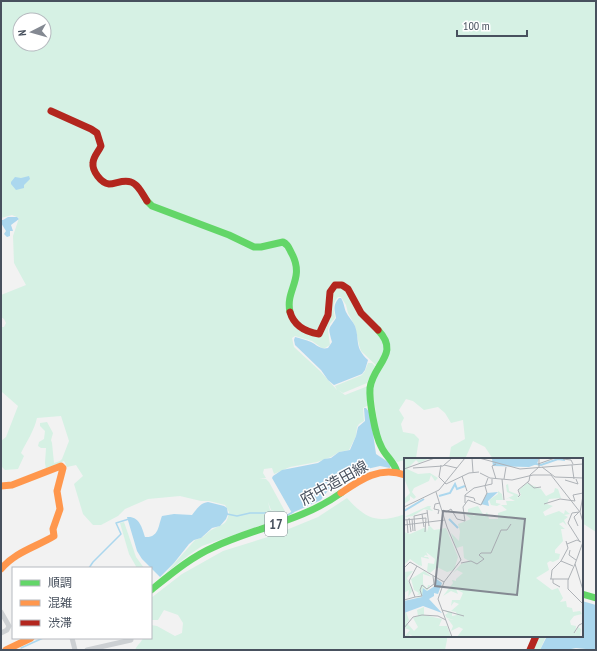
<svg xmlns="http://www.w3.org/2000/svg" width="597" height="651" viewBox="0 0 597 651" font-family="'PT Sans Narrow','Noto Sans JP',sans-serif">
<rect width="100%" height="100%" fill="#f2f2f2"/>
<g fill="#d6f1e4" fill-rule="evenodd">
<path d="M1,1H596V532L582,523V459H493L485,447L473,441L465,459H449L451,447L465,439L463,420L451,423L445,413L438,407L424,410L413,401L406,399L399,410L404,418L401,424L403,432L414,434L419,439L416,458L405,459V460L397,462L383,447L380,440L372,386L380,369L361,351L359,345L355,326L348,313L346,305L341,297H338C331,305 334,309 335,318L330,324L328,330L330,345L325,348H322L312,341L295,336L292,338L294,347L320,371L337,390L335,386L362,375L365,371L368,363H372L375,366L367,383L343,393L338,390L345,395L368,386L369,405L363,408L364,421L359,424L357,427L356,436L349,450L339,452L331,457L317,462L290,467L274,474L272,468L264,469L263,473L266,478H259L266,479L269,482L287,515L271,510L268,502L270,510L285,515V517L202,546L189,555L166,573L195,540C205,538 205,533 213,529C223,524 227,525 229,512L225,505L209,501H201L180,496L148,499L125,509L118,516L101,525H93L83,514L74,484L83,476L76,465L67,467L64,461L46,469L45,463L46,448H41L38,446L39,442L44,439L45,431L40,426V423L47,422L53,433L51,440L52,443L54,463L60,461L62,459L69,441L61,416L37,418C34,431 27,441 21,453L24,456L18,469L5,470L1,466V441L6,437L18,406L2,392L1,393V327H4L6,323L4,319L1,317V295L26,285L14,263L13,236L19,218L12,215L1,218ZM20,20H44V44H20Z"/>
<path d="M347,498C366,519 377,524 405,514V636H447V640L445,650H135C137,645 141,643 143,638H151V625L157,626L175,636L182,633L183,623L178,615L164,610L158,620H151V598L182,574L223,551L274,535L318,517Z"/>
<path d="M124,522L136,557L144,568H137L129,554L120,523Z"/>
<path d="M540,636H546L540,650H533Z"/>
</g>
<g fill="#abd7ee">
<path d="M29,176L30,179L24,185V188L16,190L11,184V182L15,177L21,178Z"/>
<path d="M8,217H17L19,219L11,225L13,231H10V236L7,237L4,234L6,231L1,223V220H3Z"/>
<path d="M339,298H341C344,303 344,307 346,312C348,317 353,321 355,326C360,341 354,347 368,360L365,370L362,374L334,385L328,380L321,370L295,345L294,340L295,337C300,338 306,340 311,342C317,345 321,350 328,348L332,342C328,326 328,331 336,318C335,310 332,306 339,298Z"/>
<path d="M364,408H366L370,413L376,454L388,462L392,463L390,468L380,466L367,469L351,478L342,480L329,489L321,500L292,513L272,478L273,476L282,470L318,463L324,459L331,458L339,452L350,450L356,436L358,427L365,421Z"/>
<path d="M208,502L224,506L227,508L228,514L226,519L220,526L212,528L201,538L194,540L189,544L174,563L160,577L142,559L137,551L127,517C139,516 142,527 145,537C159,538 158,526 162,516L174,514L192,515C197,509 200,503 208,502Z"/>
<path d="M582,601L596,605V650L576,648L566,650H540L547,636H582Z"/>
</g>
<g fill="none" stroke-linecap="round" stroke-linejoin="round">
<g stroke="#abd7ee" stroke-width="1.5">
<path d="M227,514L237,516L250,513H269L286,516L293,512"/>
<path d="M89,568L93,562L121,534L116,523L129,519"/>
<path d="M21,648L43,638"/>
</g>
<g stroke="#cdd0d3" stroke-width="5">
<path d="M1,612L9,626L7,630L1,633"/>
<path d="M72,638L75,650"/>
<path d="M87,650L131,640V638"/>
</g>
<g stroke="#63d668" stroke-width="7">
<path d="M147,201L152,206L229,235L254,247H261L283,242C289,245 289,249 292,254C305,279 285,290 290,312"/>
<path d="M378,330C401,354 373,364 370,388C369,400 375,435 381,446C385,456 394,461 397,472"/>
<path d="M151,590C171,574 191,557 214,547C257,527 302,521 341,493"/>
<path d="M582,594L596,598"/>
</g>
<g stroke="#ff974d" stroke-width="7">
<path d="M1,486L12,485L61,466L63,468L57,491L60,509L53,529L54,536C36,547 15,552 1,569"/>
<path d="M341,493C361,479 380,466 405,475"/>
<path d="M6,650L31,638"/>
</g>
<g stroke="#b3261e" stroke-width="7">
<path d="M51,111L91,129L97,133L101,146C99,151 93,157 93,163C92,171 101,183 109,184C116,184 123,179 131,182C138,184 143,195 147,201"/>
<path d="M290,312C294,326 306,332 319,334L328,315L330,292L335,285H342L348,289L361,313L378,330"/>
<path d="M530,650L536,636"/>
</g>
</g>
<g text-anchor="middle" stroke-width="3" stroke-linejoin="round" paint-order="stroke">
<rect fill="#fff" stroke="#7f858e" stroke-width="1" x="265" y="512" width="22" height="24" rx="3"/>
<g font-size="14" font-weight="bold" fill="#48515e">
<text x="276" y="529">17</text>
</g>
<g font-size="15" fill="#48515e" stroke="#fff">
<text transform="translate(334 483) rotate(-29)" y="5">府中造田線</text>
</g>
</g>
<g transform="translate(404 458)">
<rect width="179" height="179" fill="#f2f2f2"/>
<path d="M0,0H26L15,5L12,2L3,11L14,16L26,15L34,20L31,23L27,17L25,23L10,30L8,34L12,39L10,41L6,38V42L0,46V41L6,35L0,20ZM123,25L137,31L142,38L150,34L151,30L154,31L157,40L145,41L143,46L149,48L139,54L141,58L155,53L160,56L161,52L166,56L160,57L164,59L160,62L163,68L159,64L155,66L161,71H157L159,83L151,92V95L156,96L155,101L149,104L146,103L143,105L145,112L132,120L148,132L154,130L159,140L156,144L162,143L163,149L168,150L169,154L176,153L178,156L170,158L166,163L167,167L172,168L171,176L174,169L177,171L176,179H53L59,171L55,169L47,173L49,168L44,161L50,162L43,160L41,157L44,155L40,152L48,154V158L53,157L52,154L47,153L55,146L50,144L47,148L48,142H56L59,135L52,131L54,136L47,133L39,138L49,125L48,122L52,123V121L59,115L53,112L49,115L57,106L65,103L60,100L59,88L52,90L47,75L55,83L56,73L54,66L67,61L62,57L64,54L70,58L72,57L64,54V51L74,48L80,58L83,54L85,61H94V55L103,52L97,47H103L102,43H111L105,40L100,42L110,37L103,34L102,27L104,26L105,33L115,37L113,41L117,37L115,32ZM94,33L98,36L99,42H92V45L97,46L93,48L87,47L85,42L94,36ZM24,48H27L26,50L29,53L20,51L9,58L0,59ZM25,67L30,72L42,70L54,99L50,112L43,114L33,109L26,115L23,113L24,105L30,106L31,101L22,94L24,98L21,97L20,99H24L25,101L13,98L17,99L18,108L15,107L17,109L6,101L0,107V74L6,76L22,69L23,74ZM9,113L3,120L8,133L4,139L5,132L0,135V114ZM20,113L28,119L19,116V126L23,131L24,127H26L23,133L19,129V138L11,141L19,136L13,137L15,135L10,132L7,121ZM20,149V157L38,161L35,168H43L47,179H10L5,176L6,179H0L6,172L0,170V155L2,154L5,162L3,165L10,173L14,169L9,160L14,158L13,152Z" fill="#d6f1e4"/>
<path d="M135,0L133,6L125,9L89,8L88,1ZM94,34L84,43L85,48L77,46L83,35ZM31,120L38,125L34,136L30,135V138L25,141L38,155L19,148L0,155V143L18,139L19,130L23,133L31,128Z" fill="#abd7ee"/>
<path fill="none" stroke="#abd7ee" stroke-width="2" d="M128,5L137,7L154,1L161,2M35,38L46,35L51,26L53,31L61,28M0,53L20,41M45,61L54,70"/>
<path fill="none" stroke="#aeb2b7" stroke-width="1" d="M68,0L69,14M75,0L116,11L179,6M159,1L167,2L169,6M134,6L151,0M37,7L35,19L42,26L65,15L75,14M40,7L53,10M168,7L170,21M138,9L151,19L179,20M9,10L39,8L48,0M0,11L31,0M76,15L86,20L108,22L129,17H147M147,17L176,54M58,18L63,33M92,21L88,8L92,6M98,21L100,42M100,21L102,9M161,22L174,26L172,21M123,24L130,30L137,29M32,34L43,69L57,102L40,124L34,141L48,179M61,38L70,40L71,43M179,38L176,54L179,64M114,39L116,37L114,32L125,23L126,17L135,9V0M61,45V37L70,30L88,26V21M140,46L156,41L171,43L169,37L179,35M0,49L35,32L61,0M23,52L25,68M39,52L42,54L47,51L53,61L61,63L59,49L64,42L77,47L83,35L81,28L84,20M175,54L168,55L164,65L176,84M18,56L20,69M34,56L35,52L30,51L31,46L36,45M5,60L7,74M8,61L9,73M0,62L22,60L21,74M3,62L4,75M0,67L41,62M174,68L170,59L175,54M11,73L10,58L23,55M179,84L171,106L179,132M163,86L173,82L177,84M166,92L165,97L172,102M157,103L164,90L162,83M57,105L67,103L73,106L80,101L75,97L77,95H87L97,72H103L107,66M171,106L164,122V131L179,146M0,110L6,104L40,124M146,121H165M147,121L148,112L157,103L169,108M149,121V125L156,129M11,139L18,138L16,132L18,127L23,131L30,126L29,118M0,142L11,139L5,123L13,108M38,152L60,158M0,170L9,159L18,157L34,158L42,162M170,175L175,167L179,165"/>
<path fill="#848992" fill-opacity="0.15" stroke="#848992" stroke-width="2" d="M39,53L121,61L113,137L31,128Z"/>
<rect width="179" height="179" fill="none" stroke="#48515e" stroke-width="2"/>
</g>
<rect width="597" height="651" fill="none" stroke="#48515e" stroke-width="4"/>
<rect x="12" y="567" width="140" height="72" fill="#ffffff" stroke="#b6b9bf"/>
<rect x="20" y="580" width="20" height="6" fill="#63d668" stroke="#b6b9bf"/>
<text x="48" y="587" font-size="12" fill="#48515e">順調</text>
<rect x="20" y="600" width="20" height="6" fill="#ff974d" stroke="#b6b9bf"/>
<text x="48" y="607" font-size="12" fill="#48515e">混雑</text>
<rect x="20" y="620" width="20" height="6" fill="#b3261e" stroke="#b6b9bf"/>
<text x="48" y="627" font-size="12" fill="#48515e">渋滞</text>
<g transform="translate(32 32) rotate(264)"><circle r="19" fill="#ffffff" stroke="#b6b9bf"/>
<path d="M0-3L7 15L0 10L-7 15Z" fill="#848992"/>
<text y="-6" font-size="11" font-weight="bold" text-anchor="middle" fill="#48515e">N</text>
</g>
<path d="M457 30v6h70v-6" fill="none" stroke="#48515e" stroke-width="2"/>
<text x="463" y="30" font-size="12" fill="#48515e" stroke="#ffffff" stroke-width="3" paint-order="stroke">100 m</text>
</svg>
